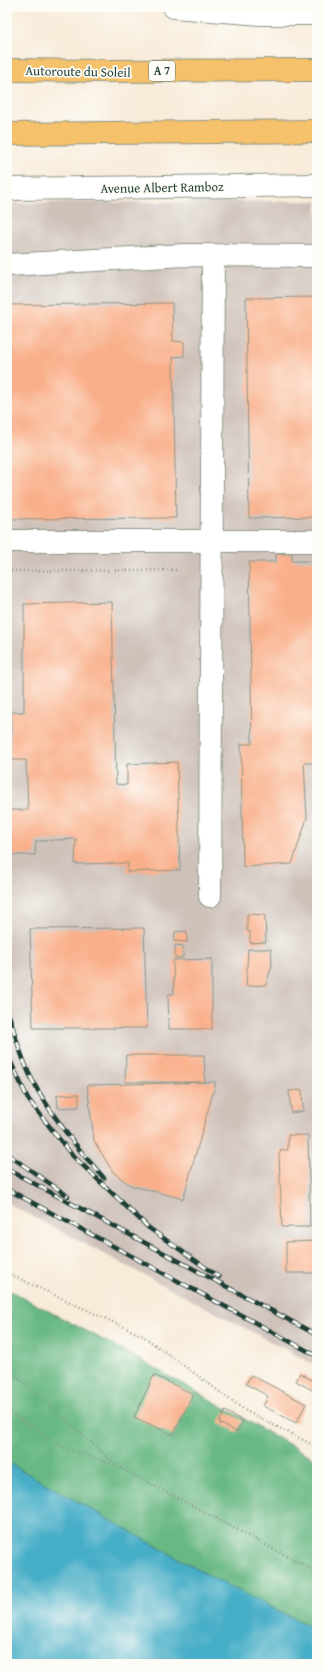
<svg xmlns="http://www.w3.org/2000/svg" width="324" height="1671" viewBox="0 0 324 1671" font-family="'Gentium Book Plus',serif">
<rect width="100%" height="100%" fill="#fdfcf7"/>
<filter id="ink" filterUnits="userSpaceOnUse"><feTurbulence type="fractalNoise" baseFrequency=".025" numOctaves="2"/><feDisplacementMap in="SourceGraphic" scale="8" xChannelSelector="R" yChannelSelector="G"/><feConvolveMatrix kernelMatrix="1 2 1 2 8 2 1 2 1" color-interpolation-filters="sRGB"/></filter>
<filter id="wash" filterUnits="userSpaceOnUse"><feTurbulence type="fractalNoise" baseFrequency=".012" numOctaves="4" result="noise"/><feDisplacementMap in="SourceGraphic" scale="16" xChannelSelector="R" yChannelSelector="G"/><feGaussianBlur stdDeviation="0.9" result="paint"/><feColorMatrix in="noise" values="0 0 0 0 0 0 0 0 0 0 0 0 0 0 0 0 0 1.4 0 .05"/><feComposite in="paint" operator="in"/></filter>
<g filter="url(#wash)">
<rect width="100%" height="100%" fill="#f8ebd9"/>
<path fill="#cec1ba" d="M317,201V1366L7,1203V203Z"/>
<path fill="#68b883" stroke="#447a5c" d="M7,1289L126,1352L317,1460V1630L211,1577L7,1462Z"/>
<path fill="#47aec7" stroke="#33767e" d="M7,1462L211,1577L317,1630V1664H7Z"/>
<g id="blocks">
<g fill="#f9af89">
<path d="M317,297V517L249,518L246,298Z"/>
<path d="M172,303L173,341L184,342V356L173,357L176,518L7,519V305Z"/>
<path d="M276,554H292V561H317V763H304L307,818L292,864L243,867L241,744H252L249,562H276Z"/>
<path d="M112,602L116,784L127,785V764L177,762L180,870L127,872L128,863L75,864L76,839L36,841L35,855H9L7,810H28L26,760H10L11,712H24V604Z"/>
<path d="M247,914L265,915L266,942L250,943V931H247Z"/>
<path d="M144,928L147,1028H33L30,929Z"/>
<path d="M187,931V942L174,941L175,932Z"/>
<path d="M175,945L183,946V957L175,958Z"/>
<path d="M248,949H271L272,965L266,985L246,986Z"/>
<path d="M212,959V1029H169L168,994H174L173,960Z"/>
<path d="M126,1055H204L205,1082H125Z"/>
<path d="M216,1082L183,1199L130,1185L113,1172L94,1141L87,1085Z"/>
<path d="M302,1090L303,1111L291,1113L289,1091Z"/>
<path d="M79,1094V1107L58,1108L57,1095Z"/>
<path d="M288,1135H308L310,1227H282L279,1155L281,1150H288Z"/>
<path d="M317,1241V1273H286V1242Z"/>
<path d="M300,1373L317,1383L312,1390L296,1381Z"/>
<path d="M154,1375L193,1394L173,1435L134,1417Z"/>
<path d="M251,1375L306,1404L296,1423L263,1406L268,1396L246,1384Z"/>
<path d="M225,1411L243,1421L237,1432L219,1423Z"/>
</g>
</g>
</g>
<g filter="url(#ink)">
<use href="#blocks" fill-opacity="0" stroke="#8c9486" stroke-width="1"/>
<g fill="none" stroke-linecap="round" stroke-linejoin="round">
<defs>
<g id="minor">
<path d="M174,7L261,14H317"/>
<path d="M7,189L317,185"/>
<path d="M7,265L185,255L317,256"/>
<path d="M7,541H317"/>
<path d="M210,896L213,256"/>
</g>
<g id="highway">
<path d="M7,70L110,71L317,70"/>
<path d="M7,134L317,131"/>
</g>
</defs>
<use href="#minor" stroke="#8c9486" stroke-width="24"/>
<use href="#highway" stroke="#8c9486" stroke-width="24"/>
<g stroke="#8c9486" stroke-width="2.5" stroke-dasharray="1 3" stroke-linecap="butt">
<path d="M7,571L179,570"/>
<path d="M7,1273L143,1336L246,1411L317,1447"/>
<path d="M7,1367L117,1466L317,1572"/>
<path d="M7,1411L65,1448L115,1465"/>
</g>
<use href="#minor" stroke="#fff" stroke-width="22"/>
<use href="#highway" stroke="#f5c16b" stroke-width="22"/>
<defs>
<g id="rail">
<path d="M7,1008C15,1035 23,1065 37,1089C56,1121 79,1151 104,1178"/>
<path d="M7,1054L28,1099L71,1154L149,1228L219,1277"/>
<path d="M7,1154L68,1196"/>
<path d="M7,1169L317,1335"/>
<path d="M7,1189L317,1356"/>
</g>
</defs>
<use href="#rail" stroke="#1f3d34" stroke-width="4.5"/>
<use href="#rail" stroke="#fdfcf7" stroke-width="3" stroke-dasharray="9" stroke-linecap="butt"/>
</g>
</g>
<g text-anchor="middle" stroke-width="3.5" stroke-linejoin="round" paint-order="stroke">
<rect fill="#fdfcf7" stroke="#62766e" stroke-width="1" x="149" y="61" width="26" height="20" rx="3"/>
<g font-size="12" font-weight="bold" fill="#1f3d34">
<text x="162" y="75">A 7</text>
</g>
<g font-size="13" fill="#1f3d34" stroke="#fdfcf7">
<text transform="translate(78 71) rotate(1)" y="5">Autoroute du Soleil</text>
<text transform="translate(162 187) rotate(-1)" y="5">Avenue Albert Ramboz</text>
</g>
</g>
<rect width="324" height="1671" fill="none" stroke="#fdfcf7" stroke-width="24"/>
</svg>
